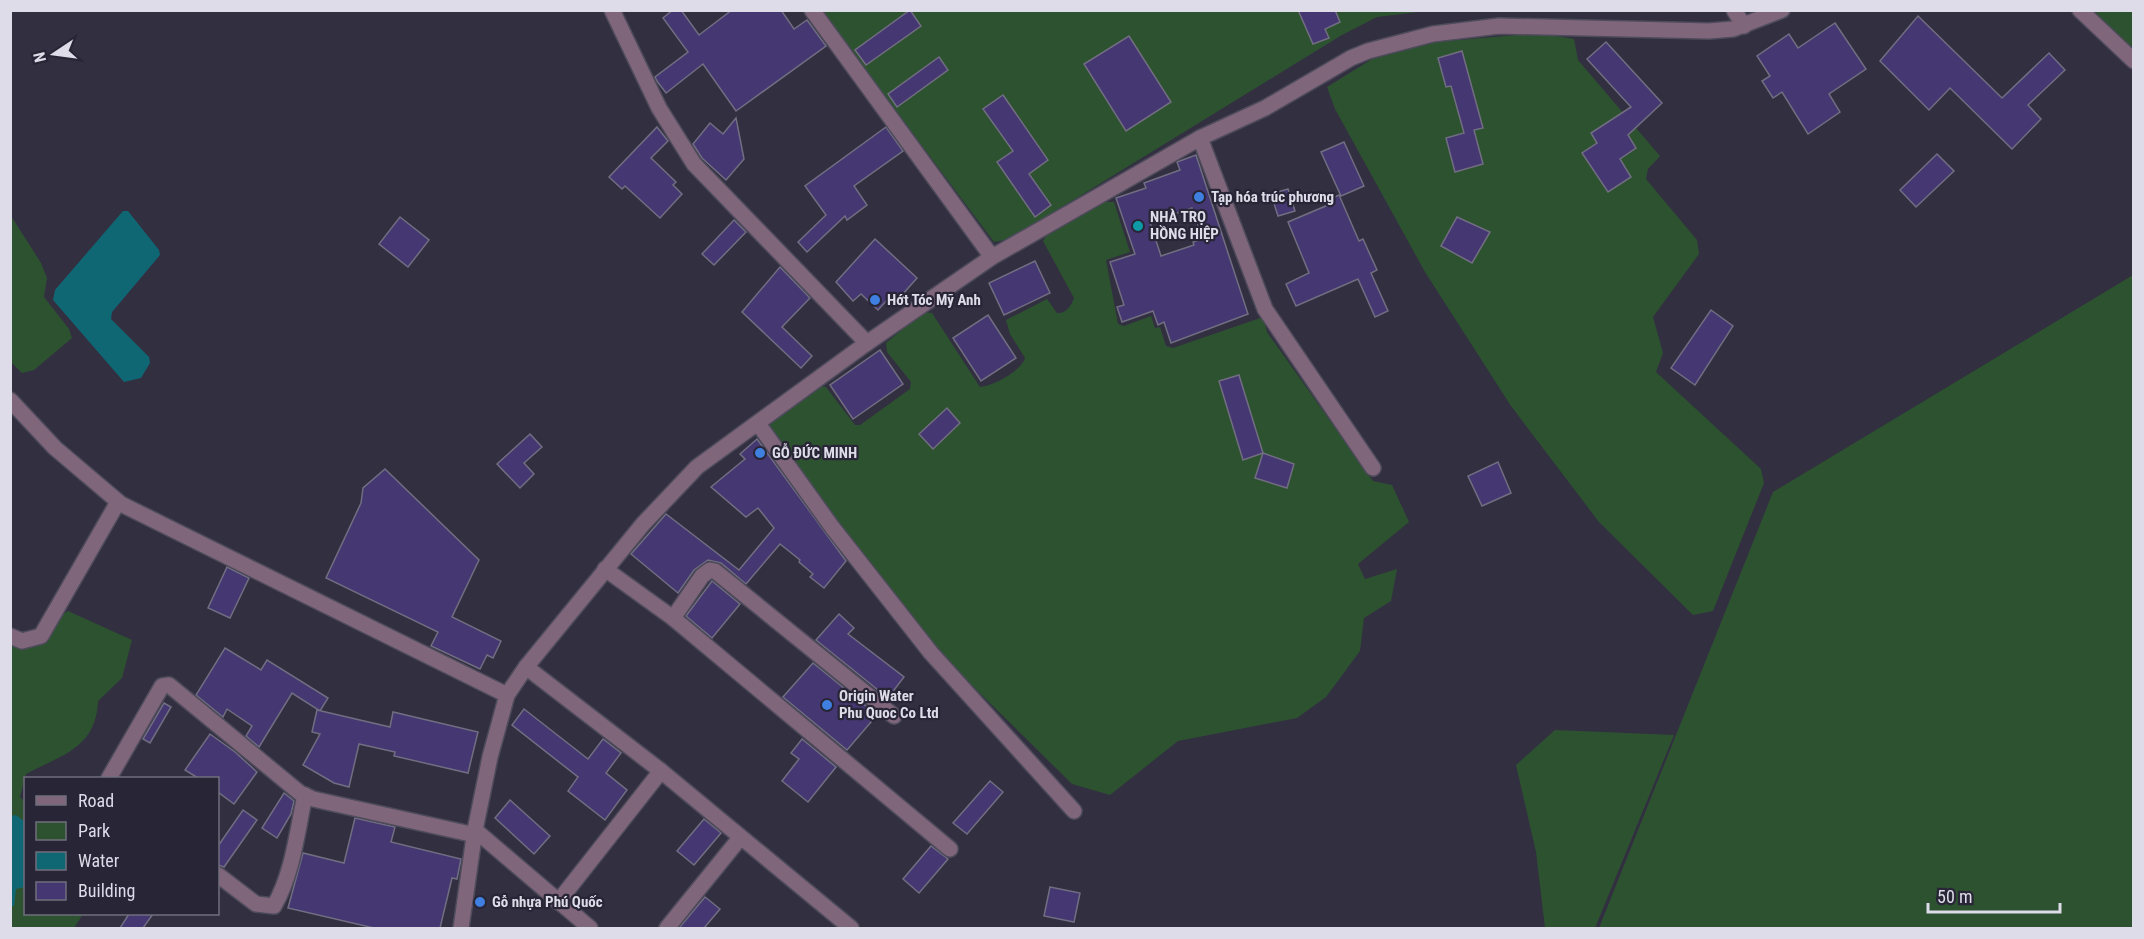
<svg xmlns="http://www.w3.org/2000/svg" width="2144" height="939" viewBox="0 0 2144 939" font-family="'Roboto Condensed',sans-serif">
<rect width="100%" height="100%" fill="#322f41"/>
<g fill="#2d5230">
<path d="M821,11H1427L1377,17L1342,35L1010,239L994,242Z"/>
<path d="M2089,11H2133V53Z"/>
<path d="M1539,33L1574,39L1578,60L1660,156L1648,169L1646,179L1697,240L1699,254L1653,317L1663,353L1656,372L1761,469L1764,483L1713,611L1693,615L1599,522L1511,406L1425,272L1335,109L1327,87L1372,59L1436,42Z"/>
<path d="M1104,202H1114L1130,252L1106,260L1118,324L1124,326L1151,316L1155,328L1160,327L1166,346L1173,348L1263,317L1267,332L1373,481L1392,485L1409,522L1358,564L1365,579L1397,569L1391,601L1364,618L1360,651L1326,697L1297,718L1178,741L1110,795L1072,784L936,650L835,524L766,429L769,422L820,386L826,387L855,425H860L910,389L911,382L887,352L886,343L923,312L932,313L980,387C994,386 1021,371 1025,358L1010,334L1006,320L1047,299L1057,313C1066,314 1071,306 1074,298L1043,241L1046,236Z"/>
<path d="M11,216L41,263L47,278L44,297L69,329L72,338L34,370L22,373L11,362Z"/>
<path d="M2133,275V928H1599L1773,492Z"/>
<path d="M68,611L132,640L122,678L98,701C96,748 62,755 26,774L20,797L25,802L26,914H93H83L74,928H11L10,643L14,645Z"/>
<path d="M1555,730L1674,735L1595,928H1545L1536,852L1516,765Z"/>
</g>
<g fill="#106774">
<path d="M123,211H128L159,250L160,255L112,312L111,319L149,357L150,363L141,378L124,382L53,300L55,290Z"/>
<path d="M16,815L25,822V887L16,889L14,906H11V816Z"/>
</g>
<g fill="#453771" stroke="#716e82" stroke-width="1.5" fill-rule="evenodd">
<path d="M673,10H681L699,35L732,10H781L794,29L807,20L826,46L736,111L703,64L666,93L657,81L655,77L688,52L663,18Z"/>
<path d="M910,10L921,26L866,65L855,50Z"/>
<path d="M1298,10H1335L1340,22L1325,29L1329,38L1313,44Z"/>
<path d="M1918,16L2002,98L2049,53L2065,70L2028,105L2041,119L2012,149L1950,88L1929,110L1880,61Z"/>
<path d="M1835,23L1866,69L1829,94L1840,112L1808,134L1782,92L1773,98L1762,81L1770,76L1757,56L1789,34L1798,48Z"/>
<path d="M1129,36L1171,102L1126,131L1084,64Z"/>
<path d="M1606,42L1662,103L1628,135L1636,148L1620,159L1631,177L1608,192L1582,153L1597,143L1591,133L1631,107L1587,59Z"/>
<path d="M1462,51L1483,128L1474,130L1483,164L1455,172L1446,138L1464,133L1451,86L1446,87L1438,58Z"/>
<path d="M939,57L948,70L897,107L888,94Z"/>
<path d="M1003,95L1048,160L1029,174L1051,205L1035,217L997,162L1013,151L983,109Z"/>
<path d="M736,118L744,159L726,180L702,158L693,144L710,123L723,134Z"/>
<path d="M657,127L668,141L651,158L676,182L673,185L682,194L660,218L625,186L622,189L609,177Z"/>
<path d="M886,127L903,151L854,186L867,205L847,220L845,216L807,252L798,242L826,215L805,186Z"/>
<path d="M1344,142L1364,186L1341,196L1321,152Z"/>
<path d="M1937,154L1954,171L1916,207L1900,190Z"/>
<path d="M1196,155L1248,314L1171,343L1164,322L1158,325L1153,311L1122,322L1117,307L1124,305L1110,262L1135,254L1116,198L1146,188L1144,183L1180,170L1177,162ZM1192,208L1203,239L1193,242L1194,245L1161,256L1150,222Z"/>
<path d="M1288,189L1295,211L1278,216L1271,194Z"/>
<path d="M1339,195L1359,241L1363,239L1377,270L1371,273L1388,311L1375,317L1358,279L1296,306L1286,284L1309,273L1288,222L1328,205L1326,201Z"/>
<path d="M400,217L429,240L408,267L379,244Z"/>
<path d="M1457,217L1490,232L1472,263L1441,246Z"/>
<path d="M734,220L746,232L714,265L702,254Z"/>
<path d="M875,239L917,278L894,304L888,299L878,310L861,294L853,301L836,282Z"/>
<path d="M1035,261L1050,293L1004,315L989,283Z"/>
<path d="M780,267L810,298L782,327L812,356L801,368L742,312Z"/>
<path d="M1711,310L1733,326L1695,385L1671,368Z"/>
<path d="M988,315L1016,358L981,381L953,338Z"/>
<path d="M880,350L903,384L853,419L830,385Z"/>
<path d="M1239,375L1263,453L1243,460L1219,381Z"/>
<path d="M947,408L960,423L933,449L919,434Z"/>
<path d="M530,434L542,447L524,463L534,474L520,488L497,464Z"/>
<path d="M757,439L846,561L824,588L810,577L813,574L799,562L800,560L780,544L746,584L721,563L708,560L694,570L678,593L631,554L666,514L739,570L774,528L758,508L746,517L711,487L745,459L740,454Z"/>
<path d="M1263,453L1294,464L1287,488L1255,478Z"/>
<path d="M1498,462L1511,493L1482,506L1468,476Z"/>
<path d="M385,469L479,560L452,617L501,641L493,658L487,655L480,669L431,646L438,632L326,578L361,503L363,488Z"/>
<path d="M227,567L249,578L230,618L208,608Z"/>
<path d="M712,581L740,604L712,638L686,616Z"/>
<path d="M839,614L854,628L848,634L904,677L888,698L816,640Z"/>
<path d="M225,648L261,670L267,660L328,698L320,711L292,693L259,747L246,736L252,726L227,709L223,717L196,695Z"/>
<path d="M813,663L877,715L847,750L783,697Z"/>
<path d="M164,703L171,707L150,743L143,739Z"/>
<path d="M524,709L588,759L603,739L621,753L606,773L627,790L605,820L568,791L578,777L512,725Z"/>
<path d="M317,710L390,727L393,712L478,732L468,773L394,756L395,752L359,744L349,787L334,783L303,765L320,734L312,732Z"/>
<path d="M210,734L235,752L257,772L234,804L218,792V778H198L185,770Z"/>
<path d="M802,739L836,767L808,802L782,781L799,759L791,753Z"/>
<path d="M990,781L1003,792L967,834L953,823Z"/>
<path d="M284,793L294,801L291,814L277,838L262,828Z"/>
<path d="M510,800L550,836L534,854L495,818Z"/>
<path d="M243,810L257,820L224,867L218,865V846Z"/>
<path d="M355,818L395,827L391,842L461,859L457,879L452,878L440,928H374L288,908L303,853L344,863Z"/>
<path d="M704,819L721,833L694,865L677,851Z"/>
<path d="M931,846L948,859L919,893L903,879Z"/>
<path d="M1050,887L1080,893L1074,922L1044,916Z"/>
<path d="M705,897L720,909L704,928H679Z"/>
<path d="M129,914H153L143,928H120Z"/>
</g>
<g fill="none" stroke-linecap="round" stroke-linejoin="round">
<defs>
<g id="minor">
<path d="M612,10L659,108L694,164L867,343"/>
<path d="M812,10L992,257"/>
<path d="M1734,10L1744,26"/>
<path d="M2080,10L2134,61"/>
<path d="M1200,138L1265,309L1373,468"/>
<path d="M10,400L55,448L121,504L507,695"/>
<path d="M759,425L832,527L931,653L1074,811"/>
<path d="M605,569L673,618L950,849"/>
<path d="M673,618L702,576L710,570L715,571L894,716"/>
<path d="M10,636L22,641L41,636L118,502"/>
<path d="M526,667L661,771L851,928"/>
<path d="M109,778L162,686L169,685L300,793L313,799L475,835"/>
<path d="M475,830L590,928"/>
<path d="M218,875L256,904L274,906C293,873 297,832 305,795"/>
<path d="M558,902L661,771"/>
<path d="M461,928L475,830L490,757L507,695L526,667L643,524L697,467L867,343L992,257L1200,138L1265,108L1351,58L1368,51L1433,34L1499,26L1709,31L1733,29L1782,10"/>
<path d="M667,928L740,838"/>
</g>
</defs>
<use href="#minor" stroke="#4d4b5c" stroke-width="18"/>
<use href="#minor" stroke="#80667b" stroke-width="15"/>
</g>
<g fill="#3f7fe0" stroke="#282537" stroke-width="2">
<circle cx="1199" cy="197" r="6"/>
<circle cx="875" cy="300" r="6"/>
<circle cx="760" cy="453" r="6"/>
<circle cx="827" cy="705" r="6"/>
<circle cx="480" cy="902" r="6"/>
</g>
<circle fill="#0f9aa8" stroke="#282537" stroke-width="2" cx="1138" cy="226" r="6"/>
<g text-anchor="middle" stroke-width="4.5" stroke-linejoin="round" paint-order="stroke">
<g font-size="15" font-weight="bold" fill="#dddce8" stroke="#282537" text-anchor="start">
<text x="1211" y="202">Tạp hóa trúc phương</text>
<text x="1150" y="222">NHÀ TRỌ<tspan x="1150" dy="17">HỒNG HIỆP</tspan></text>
<text x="887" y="305">Hớt Tóc Mỹ Anh</text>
<text x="772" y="458">GỖ ĐỨC MINH</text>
<text x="839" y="701">Origin Water<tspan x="839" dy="17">Phu Quoc Co Ltd</tspan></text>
<text x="492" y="907">Gỗ nhựa Phú Quốc</text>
</g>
</g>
<rect width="2144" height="939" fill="none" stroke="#dddce8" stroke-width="24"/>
<rect x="24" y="777" width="195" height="138" fill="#282537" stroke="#706e7e" stroke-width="1.5"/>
<rect x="36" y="796" width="30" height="9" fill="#80667b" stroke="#706e7e" stroke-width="1.5"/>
<text x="78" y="807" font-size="18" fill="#dddce8">Road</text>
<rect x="36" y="822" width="30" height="18" fill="#2d5230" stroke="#706e7e" stroke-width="1.5"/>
<text x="78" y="837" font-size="18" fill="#dddce8">Park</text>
<rect x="36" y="852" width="30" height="18" fill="#106774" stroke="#706e7e" stroke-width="1.5"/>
<text x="78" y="867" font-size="18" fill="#dddce8">Water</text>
<rect x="36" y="882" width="30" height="18" fill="#453771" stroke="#706e7e" stroke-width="1.5"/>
<text x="78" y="897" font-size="18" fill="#dddce8">Building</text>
<g transform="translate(54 54) rotate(257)" stroke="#282537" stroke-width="4.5" paint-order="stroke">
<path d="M0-4.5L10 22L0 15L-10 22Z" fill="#dddce8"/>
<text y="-9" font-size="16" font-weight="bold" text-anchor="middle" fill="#dddce8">N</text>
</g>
<path d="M1928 903v9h132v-9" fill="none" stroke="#dddce8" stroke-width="3"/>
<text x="1937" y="903" font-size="18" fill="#dddce8" stroke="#282537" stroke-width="4.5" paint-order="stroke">50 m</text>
</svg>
